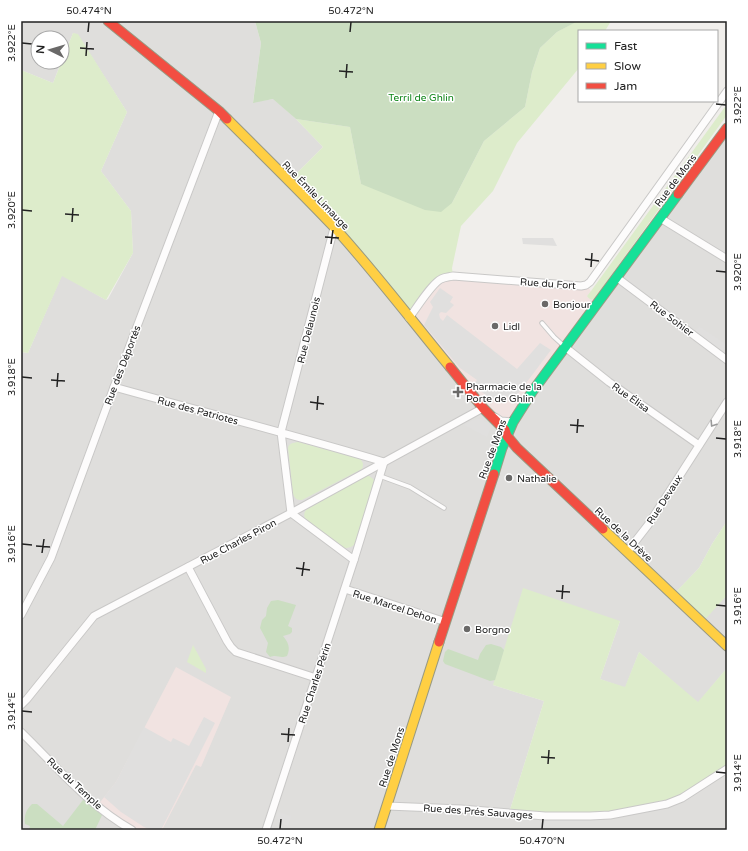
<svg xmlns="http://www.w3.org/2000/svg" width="748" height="851" viewBox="0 0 748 851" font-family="'Varela Round',sans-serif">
<rect width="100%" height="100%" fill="#f0eeeb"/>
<path fill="#dfdedc" d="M21,21H255L261,43L253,102L274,99L296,119L323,147L289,181L497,423L727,128V521L712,544L699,568L673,595L702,622L727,595V668L698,703L639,652L625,688L600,679L620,621L493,685L544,701L509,813L727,769V830H21V740L25,736L21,732V352L28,353L62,275L106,300L108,299L133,253L131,211L101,171L127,112L78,35L73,33L62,60V38H38V62H61L53,83L21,70Z"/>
<g fill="#f1e3e1">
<path d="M440,279L586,285L591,291L587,296L594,299L513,422L501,421L409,318Z"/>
<path d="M176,667L231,697L201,767L196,765L162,830H132L97,806L116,782Z"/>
</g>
<g fill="#ddeccb">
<path d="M577,21H611L605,31H579V68L517,143L493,191L461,226L452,268L453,276L440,279L409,318L289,181L323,147L296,119L350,127L361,184L452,203L484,141L525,107L532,72L540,48L557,32Z"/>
<path d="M73,33L78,34L127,112L101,171L131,211L133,253L106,300L62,276L28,353L21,352V70L53,83Z"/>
<path d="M727,104V115L594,299C591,300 589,299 587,296L591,291Z"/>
<path d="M298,442L360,459C363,462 364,464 362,469L302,500C297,500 295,499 293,494L288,448C289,443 293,443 298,442Z"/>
<path d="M365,476C369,475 371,477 374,480V484L355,544C351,548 348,548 342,548L305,519C303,512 305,510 311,507Z"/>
<path d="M727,521V595L702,623L673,595L699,568L712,544Z"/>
<path d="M523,588L620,621L600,679L625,687L639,652L698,702L727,668V769L682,798L610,815L509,813L544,701L493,685Z"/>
<path d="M193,645L206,669V673L187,662Z"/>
</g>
<g fill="#cbdec1">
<path d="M255,21H578L557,32L540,48L532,72L525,107L484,141L452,203L441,212L425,210L361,184L350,127L296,119L273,99L253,103L261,43Z"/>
<path d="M278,600L296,605L288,626L292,628V632L290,634L283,636C288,642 291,648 287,656C279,659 278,654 270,657L266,652L268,643L260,628L262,620L266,616L267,608L271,601Z"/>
<path d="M491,644L501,647L504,650L495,680L490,681L445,664L443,661L445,652L448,649L478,660L480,654L486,645Z"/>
<path d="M86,796L104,811L95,830H29L30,826L25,824C24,815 26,810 32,804H37L63,826Z"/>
</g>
<g fill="#e0dfde">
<path d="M522,238H553L557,246L523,244Z"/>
<path d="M440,288L453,297L450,302L454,305L446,313L441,312L439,314L440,318L443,321L447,315L517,369L540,343L551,350L514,399L509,397L496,396L492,400L473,385L477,380L460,368L424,325L433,307L430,302Z"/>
<path d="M699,326L727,345L720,355L693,334Z"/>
<path d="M478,419L483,420L488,423L491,427L487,437L464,425L473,420Z"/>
<path d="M204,717L215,723L161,830H151L144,827L121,812L104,797L116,782L144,727L171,742L173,738L189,746Z"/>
<path d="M278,812L291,816L288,826L281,823V821L278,820L277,815Z"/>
</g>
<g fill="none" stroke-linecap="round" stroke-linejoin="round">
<defs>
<g id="lane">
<path d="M542,323L554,337L564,346"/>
<path d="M380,476L410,487L444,508"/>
</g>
<g id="street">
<path d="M660,218L727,259"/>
<path d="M616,277L727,360"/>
<path d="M409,318C416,309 432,283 441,279C445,277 449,277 453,276L581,286L586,285L590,282L727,91"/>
<path d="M565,347L609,382L699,445"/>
<path d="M114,387C204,412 294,435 384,462L354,560L291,513L281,432L334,228"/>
<path d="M495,417L501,421L513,422"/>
<path d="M627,552L648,525L727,402"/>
<path d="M188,567L227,641L231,647L236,652L316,678"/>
<path d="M345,589L446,622"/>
<path d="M21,615L51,558L114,387L219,111"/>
<path d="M21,705L27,699L94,616L291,513L483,408L486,411"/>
<path d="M21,732C56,766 89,806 132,830"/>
<path d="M387,806L461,809L545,816H590L610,815L667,804L682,798L727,769"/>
<path d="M266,830L354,560"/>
</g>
<path id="fast" d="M494,474L502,448L513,422L532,392L678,194"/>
<g id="slow">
<path d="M227,119C263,155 299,190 334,227C375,272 412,321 450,367"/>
<path d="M603,529L727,646"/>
<path d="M379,830L439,642"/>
</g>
<g id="jam">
<path d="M108,21L219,111L227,119"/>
<path d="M678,194L727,128"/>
<path d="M450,367L483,408L505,430L507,436L517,448L603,529"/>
<path d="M439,642L494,474"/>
</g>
</defs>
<use href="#lane" stroke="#c9c8c7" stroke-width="5.5"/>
<use href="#street" stroke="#c9c8c7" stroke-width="9"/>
<use href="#fast" stroke="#999a82" stroke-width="11"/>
<use href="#slow" stroke="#999a82" stroke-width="11"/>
<use href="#jam" stroke="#999a82" stroke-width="11"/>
<use href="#lane" stroke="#fdfcfc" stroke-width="3.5"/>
<use href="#street" stroke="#fdfcfc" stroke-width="7"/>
<use href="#fast" stroke="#16e098" stroke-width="9"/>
<use href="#slow" stroke="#ffcf43" stroke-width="9"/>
<use href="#jam" stroke="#f24e42" stroke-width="9"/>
</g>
<defs><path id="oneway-chevron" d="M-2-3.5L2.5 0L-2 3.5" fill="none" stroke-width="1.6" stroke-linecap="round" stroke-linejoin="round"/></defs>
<use stroke="#9a9a9a" href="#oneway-chevron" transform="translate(713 424) rotate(123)"/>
<path fill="none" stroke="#222" stroke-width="1.5" d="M88,32L89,22M350,32L351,22M22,43L32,44M80,48L94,49M86,56L87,42M339,71L353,72M346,78L347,64M716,104L726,105M22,210L32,211M65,214L79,215M72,222L73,208M325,237L339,238M331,244L333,230M585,259L599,261M591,267L592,253M716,271L726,272M22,377L32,378M51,380L65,381M57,387L58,373M310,402L324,404M317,410L318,396M570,425L584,426M577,433L578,419M716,438L726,439M22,544L32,545M36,546L50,547M42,553L44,539M296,568L310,570M302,576L304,562M556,591L570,592M562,599L563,585M716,605L726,606M22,711L32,712M281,734L295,735M288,742L289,728M541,757L555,758M548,764L549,750M716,772L726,773M280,829L281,819M542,829L543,819"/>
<g fill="#6a6968" stroke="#fff" stroke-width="1.5">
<circle cx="545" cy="304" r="4"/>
<circle cx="495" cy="326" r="4"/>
<path d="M456 386h4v4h4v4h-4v4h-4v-4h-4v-4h4z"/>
<circle cx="509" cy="478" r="4"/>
<circle cx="467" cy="629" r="4"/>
</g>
<g text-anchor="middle" stroke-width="3" stroke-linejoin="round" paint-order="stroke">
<g font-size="10" fill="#0c8416" stroke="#fff">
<text x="421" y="101">Terril de Ghlin</text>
</g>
<g font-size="10" fill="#222" stroke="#fff">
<text transform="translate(675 180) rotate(-53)" y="4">Rue de Mons</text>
<text transform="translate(316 195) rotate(46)" y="4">Rue Émile Limauge</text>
<text transform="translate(548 283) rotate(4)" y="4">Rue du Fort</text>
<text transform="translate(672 318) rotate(37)" y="4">Rue Sohier</text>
<text transform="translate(308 330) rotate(-76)" y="4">Rue Delaunois</text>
<text transform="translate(122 365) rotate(-69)" y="4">Rue des Déportés</text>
<text transform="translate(631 397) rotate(35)" y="4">Rue Élisa</text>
<text transform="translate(198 410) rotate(15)" y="4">Rue des Patriotes</text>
<text transform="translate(492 449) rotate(-70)" y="4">Rue de Mons</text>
<text transform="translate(664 499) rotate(-57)" y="4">Rue Devaux</text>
<text transform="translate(624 534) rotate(43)" y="4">Rue de la Drève</text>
<text transform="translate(238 541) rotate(-28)" y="4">Rue Charles Piron</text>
<text transform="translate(395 606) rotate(18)" y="4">Rue Marcel Dehon</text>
<text transform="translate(314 683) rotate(-72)" y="4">Rue Charles Périn</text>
<text transform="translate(391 757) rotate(-72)" y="4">Rue de Mons</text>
<text transform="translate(75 783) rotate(43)" y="4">Rue du Temple</text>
<text transform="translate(478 811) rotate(4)" y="4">Rue des Prés Sauvages</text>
</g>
<g font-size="10" fill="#222" stroke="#fff" text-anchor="start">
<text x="553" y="308">Bonjour</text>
<text x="503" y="330">Lidl</text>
<text x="466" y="390">Pharmacie de la<tspan x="466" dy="12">Porte de Ghlin</tspan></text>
<text x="517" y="482">Nathalie</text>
<text x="475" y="633">Borgno</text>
</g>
</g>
<rect width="748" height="851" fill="none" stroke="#ffffff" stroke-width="44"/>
<rect x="578" y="30" width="140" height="72" fill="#ffffff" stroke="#a7a7a7"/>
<rect x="586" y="43" width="20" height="6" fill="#16e098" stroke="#a7a7a7"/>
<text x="614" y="50" font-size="12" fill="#222222">Fast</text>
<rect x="586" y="63" width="20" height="6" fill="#ffcf43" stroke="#a7a7a7"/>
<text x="614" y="70" font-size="12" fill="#222222">Slow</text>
<rect x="586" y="83" width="20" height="6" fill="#f24e42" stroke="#a7a7a7"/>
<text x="614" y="90" font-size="12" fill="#222222">Jam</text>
<g transform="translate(50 50) rotate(275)"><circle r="19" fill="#ffffff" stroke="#a7a7a7"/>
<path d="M0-3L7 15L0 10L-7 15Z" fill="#6a6968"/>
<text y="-6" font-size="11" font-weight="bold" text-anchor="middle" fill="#222222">N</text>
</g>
<rect x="22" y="22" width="704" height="807" fill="none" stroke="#222" stroke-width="1.5"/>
<g font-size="10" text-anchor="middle" fill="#222">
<text x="89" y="14">50.474°N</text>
<text x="351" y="14">50.472°N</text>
<text transform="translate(11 43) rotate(-90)" y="4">3.922°E</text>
<text transform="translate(737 105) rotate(-90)" y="4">3.922°E</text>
<text transform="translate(11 210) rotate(-90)" y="4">3.920°E</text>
<text transform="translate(737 272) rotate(-90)" y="4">3.920°E</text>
<text transform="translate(11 377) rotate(-90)" y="4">3.918°E</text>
<text transform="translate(737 439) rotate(-90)" y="4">3.918°E</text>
<text transform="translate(11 544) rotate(-90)" y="4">3.916°E</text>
<text transform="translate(737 606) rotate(-90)" y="4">3.916°E</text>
<text transform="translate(11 711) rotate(-90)" y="4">3.914°E</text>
<text transform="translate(737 773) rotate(-90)" y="4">3.914°E</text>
<text x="280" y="844">50.472°N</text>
<text x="542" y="844">50.470°N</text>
</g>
</svg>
